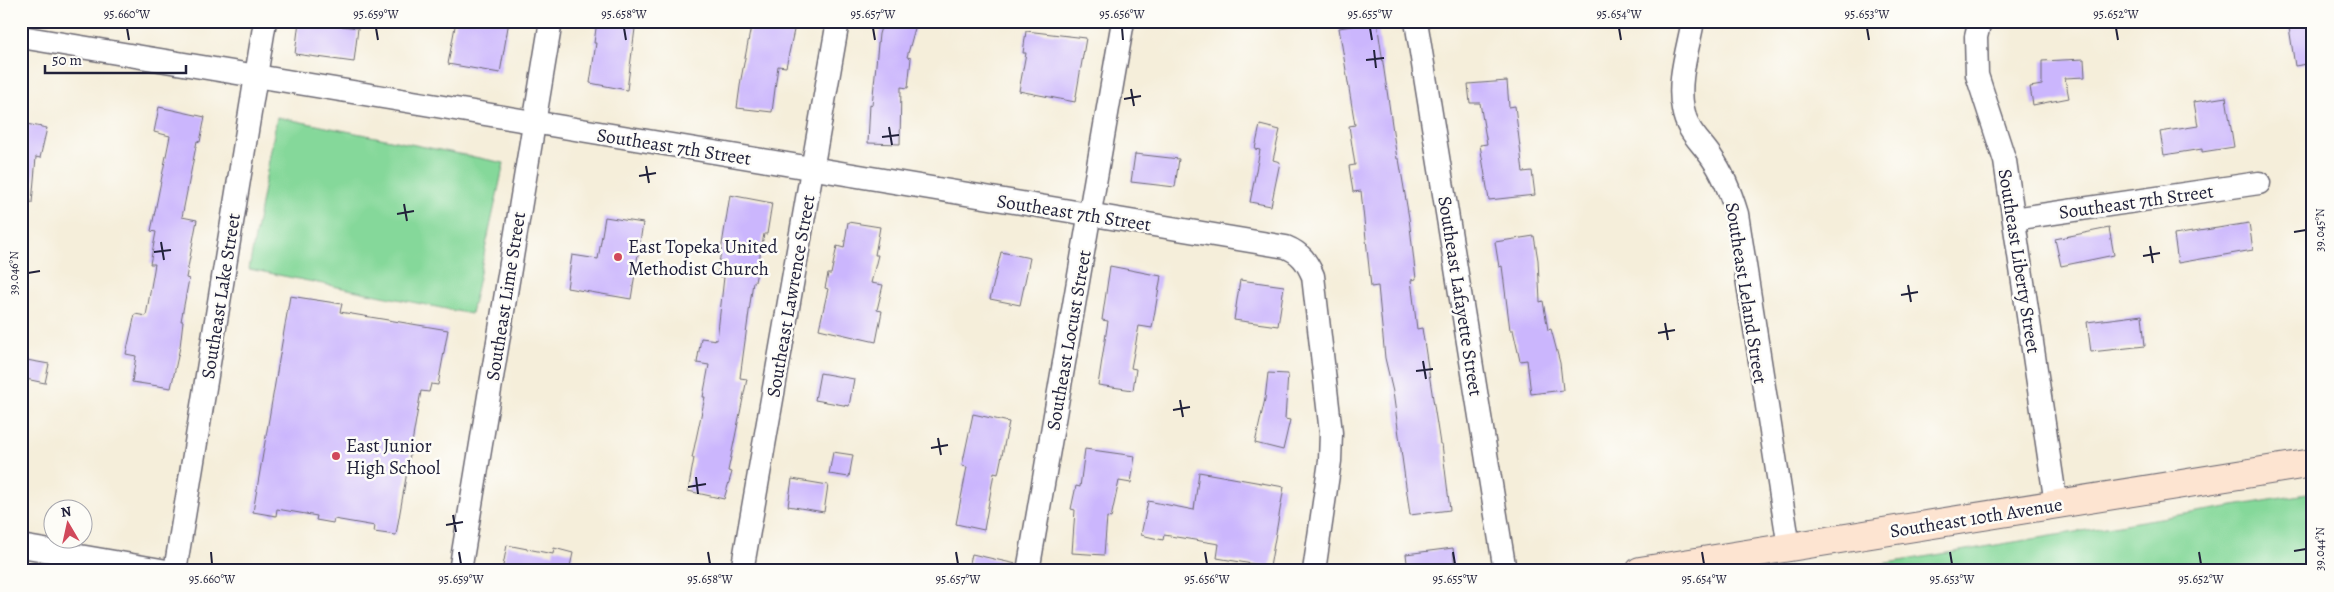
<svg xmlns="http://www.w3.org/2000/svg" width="2334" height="592" viewBox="0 0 2334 592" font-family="Alegreya,serif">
<rect width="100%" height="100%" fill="#fdfcf7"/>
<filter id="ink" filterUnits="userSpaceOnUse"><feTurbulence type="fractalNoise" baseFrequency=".02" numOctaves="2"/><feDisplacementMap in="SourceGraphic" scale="10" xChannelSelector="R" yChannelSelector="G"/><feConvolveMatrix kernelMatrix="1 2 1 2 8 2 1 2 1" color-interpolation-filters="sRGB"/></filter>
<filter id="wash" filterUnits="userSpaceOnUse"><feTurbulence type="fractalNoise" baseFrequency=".0096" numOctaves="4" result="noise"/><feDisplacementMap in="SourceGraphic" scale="20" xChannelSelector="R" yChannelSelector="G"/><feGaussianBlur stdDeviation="1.12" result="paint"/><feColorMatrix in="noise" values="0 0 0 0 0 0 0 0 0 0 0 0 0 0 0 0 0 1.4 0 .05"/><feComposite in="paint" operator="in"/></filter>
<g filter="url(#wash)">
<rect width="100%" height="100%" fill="#f5eeda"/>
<g fill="#85d89a" stroke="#547d6a">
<path d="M277,117L504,163L471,314L249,269Z"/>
<path d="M2313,493V571H1838Z"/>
<path d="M32,562L84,571H30Z"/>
</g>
<g id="blocks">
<g fill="#cbb6fd">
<path d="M299,21L358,28L354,62L295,54Z"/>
<path d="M456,21H509L500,73L448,64Z"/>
<path d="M597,21H636L627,90L590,83L596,43H594Z"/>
<path d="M752,21H796L786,67L778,66L772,112L737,108L741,79Z"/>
<path d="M883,21H917L907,57L911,58L908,88L901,87L900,144L868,143L870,104L872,105L879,34Z"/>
<path d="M2288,21H2313V63L2295,66Z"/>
<path d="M1377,22L1397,159H1399L1409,218L1416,279L1411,280L1417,329L1422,328L1440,444H1442L1450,510L1410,515L1393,392L1385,358L1378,286L1371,287L1361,191L1353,192L1349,166L1355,165L1349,126L1355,125L1339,28Z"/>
<path d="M1026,31L1086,38L1075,102L1019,91L1026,53H1023Z"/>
<path d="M2084,59L2085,77L2065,78L2069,98L2033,105L2030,87L2042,85V61Z"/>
<path d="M1507,81L1509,107L1515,106L1523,172L1532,171L1535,195L1489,200L1480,145L1487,144L1480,103H1470L1468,84Z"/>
<path d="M2226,97L2234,147L2202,152V149L2164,155L2160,132L2198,126L2194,102Z"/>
<path d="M159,107L205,117L200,142L197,141L182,217L197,220L186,278L189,279L181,321H183L180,347L171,388L132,382L136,356L126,354L135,314L146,316L155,264H150L156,232L151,231L170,136L154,132Z"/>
<path d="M21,123L47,128L40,158L36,157L32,203L21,202Z"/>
<path d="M1260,125L1280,130L1273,160L1280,162L1271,206L1250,202L1260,150L1255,149Z"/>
<path d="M1135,154L1179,159L1175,187L1131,182Z"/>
<path d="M730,195L772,203L767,234H764L755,282H753L740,378L747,379L728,471L732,472L724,499L688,491L694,458H692L705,397H703L709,365L697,363L701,338L717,340L724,277L717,276Z"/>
<path d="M605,217L643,223L631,299L567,288L572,255L598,259Z"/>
<path d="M848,222L880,227L875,255H878L871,283L883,285L877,310L882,311L876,342L819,329L828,289L825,288L828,274H831L837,246L844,248Z"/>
<path d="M2249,223L2253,250L2178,263L2174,235Z"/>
<path d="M2109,228L2114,255L2061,266L2055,239Z"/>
<path d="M1534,236L1538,260L1540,302L1543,301L1548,330L1551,329L1560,363L1563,390L1531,394L1527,360L1520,361L1513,330H1510L1502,266L1499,267L1495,242Z"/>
<path d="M1001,252L1030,258L1020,305L990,299Z"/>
<path d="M1110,266L1161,276L1152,328L1139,326L1131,368L1136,369L1133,390L1098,385L1108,321L1102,320Z"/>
<path d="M1240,280L1284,286L1278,326L1234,320Z"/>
<path d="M290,296L342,304L340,312L448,330L438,385L431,384L429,392L421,391L396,535L374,532L375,526L334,519L333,523L316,520L317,516L277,509L276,516L253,512Z"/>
<path d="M2142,315L2145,346L2091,352L2087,322Z"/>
<path d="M21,359L49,364L45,383L21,378Z"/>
<path d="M820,373L854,379L849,406L815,400Z"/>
<path d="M1268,373L1288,374L1285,419L1290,420L1283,450L1255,443L1265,399Z"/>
<path d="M973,414L1009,422L998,474L994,473L984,530L956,524L967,467L962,466Z"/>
<path d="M1085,449L1135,456L1131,483L1119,481L1111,518L1107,517L1104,555L1072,553L1075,510L1071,509L1076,486L1080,487Z"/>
<path d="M833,452L853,455L849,477L829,474Z"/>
<path d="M1199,472L1284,487L1270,567L1217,558L1219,544L1164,535L1163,540L1141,535L1148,501L1194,510Z"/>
<path d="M792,479L828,485L824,512L788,506Z"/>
<path d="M507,545L553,554L554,548L573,553L569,571H502Z"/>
<path d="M1453,548L1455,568L1408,571L1406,554Z"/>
<path d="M972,554L1016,564L1015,571H968Z"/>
</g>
</g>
</g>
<g filter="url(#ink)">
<use href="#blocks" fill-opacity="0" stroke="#6c6973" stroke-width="1"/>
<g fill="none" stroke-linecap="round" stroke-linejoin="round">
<defs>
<g id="street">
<path d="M1416,21L1505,571"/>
<path d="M1693,21C1688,49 1677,81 1683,109C1687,132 1700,140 1712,158C1724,175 1731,194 1737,214L1789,547"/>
<path d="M1980,21L1976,37L1977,75L2005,161L2056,504"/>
<path d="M21,37L1286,247C1301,253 1307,262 1313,276L1331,433L1330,461L1314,571"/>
<path d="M2014,219L2259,183"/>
<path d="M21,546L167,571"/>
<path d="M175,571L265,21"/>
<path d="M460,571L551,21"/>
<path d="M742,571L838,21"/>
<path d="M1028,571L1123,21"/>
</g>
<path id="secondary" d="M1640,571L2313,463"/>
</defs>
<use href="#street" stroke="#6c6973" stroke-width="25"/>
<use href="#secondary" stroke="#6c6973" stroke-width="30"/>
<use href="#street" stroke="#fff" stroke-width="22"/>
<use href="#secondary" stroke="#fde4d1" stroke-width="28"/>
</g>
</g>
<path fill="none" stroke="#22223b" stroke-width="2" d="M127,28L129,40M376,28L378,40M624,28L626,40M873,28L875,40M1122,28L1123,40M1370,28L1372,40M1619,28L1621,40M1867,28L1869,40M2116,28L2118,40M1374,50L1376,68M1366,60L1384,58M1131,89L1134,106M1124,99L1141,96M889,127L892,145M882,137L899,135M646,166L649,183M639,176L656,173M404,204L407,221M397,214L414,211M2294,232L2306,230M161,242L164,260M2150,246L2153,263M154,252L171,250M2143,256L2160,253M28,273L40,271M1908,285L1911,302M1901,295L1918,292M1665,323L1668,340M1658,333L1675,330M1423,361L1426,379M1416,371L1433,369M1180,400L1183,417M1173,410L1190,407M938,438L941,455M931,448L948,445M696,477L698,494M688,487L706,484M453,515L456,532M446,525L463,522M2294,551L2306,549M211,552L212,564M459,552L461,564M708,552L710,564M956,552L958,564M1205,552L1207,564M1453,552L1455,564M1702,552L1704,564M1950,552L1952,564M2199,552L2201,564"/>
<g fill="#d1495b" stroke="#fdfcf7" stroke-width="2">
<circle cx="618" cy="257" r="5"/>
<circle cx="336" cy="456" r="5"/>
</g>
<g text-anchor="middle" stroke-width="5" stroke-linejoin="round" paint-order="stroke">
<g font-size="19" fill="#22223b" stroke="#fdfcf7">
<text transform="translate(674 146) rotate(9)" y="7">Southeast 7th Street</text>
<text transform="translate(2136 201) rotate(-8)" y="7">Southeast 7th Street</text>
<text transform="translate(1074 212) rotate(9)" y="7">Southeast 7th Street</text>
<text transform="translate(2020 261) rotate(81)" y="7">Southeast Liberty Street</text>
<text transform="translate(1747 293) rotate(81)" y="7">Southeast Leland Street</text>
<text transform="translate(220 296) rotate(-81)" y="7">Southeast Lake Street</text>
<text transform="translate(505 296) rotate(-81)" y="7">Southeast Lime Street</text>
<text transform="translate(790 296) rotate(-80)" y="7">Southeast Lawrence Street</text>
<text transform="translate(1461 296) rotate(81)" y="7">Southeast Lafayette Street</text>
<text transform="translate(1068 340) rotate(-80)" y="7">Southeast Locust Street</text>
<text transform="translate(1976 517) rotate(-9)" y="7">Southeast 10th Avenue</text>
</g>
<g font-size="19" fill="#22223b" stroke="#fdfcf7" text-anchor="start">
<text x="628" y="253">East Topeka United<tspan x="628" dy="22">Methodist Church</tspan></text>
<text x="346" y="452">East Junior<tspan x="346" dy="22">High School</tspan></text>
</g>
</g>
<rect width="2334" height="592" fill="none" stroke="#fdfcf7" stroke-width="55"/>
<g transform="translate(68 524) rotate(351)"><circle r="24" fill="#fdfcf7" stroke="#a5a5ac"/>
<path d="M0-4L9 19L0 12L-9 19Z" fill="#d1495b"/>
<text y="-8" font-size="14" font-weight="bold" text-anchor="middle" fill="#22223b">N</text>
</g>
<path d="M45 65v8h141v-8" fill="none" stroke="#22223b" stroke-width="2.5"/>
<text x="52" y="65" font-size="15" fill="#22223b" stroke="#fdfcf7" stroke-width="4" paint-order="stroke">50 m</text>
<rect x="28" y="28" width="2278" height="536" fill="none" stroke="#22223b" stroke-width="2"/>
<g font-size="12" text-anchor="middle" fill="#22223b">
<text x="127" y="18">95.660°W</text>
<text x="376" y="18">95.659°W</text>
<text x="624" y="18">95.658°W</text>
<text x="873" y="18">95.657°W</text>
<text x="1122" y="18">95.656°W</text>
<text x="1370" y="18">95.655°W</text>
<text x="1619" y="18">95.654°W</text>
<text x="1867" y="18">95.653°W</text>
<text x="2116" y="18">95.652°W</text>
<text transform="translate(2320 230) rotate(-90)" y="4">39.045°N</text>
<text transform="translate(14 273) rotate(-90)" y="4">39.046°N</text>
<text transform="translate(2320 549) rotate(-90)" y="4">39.044°N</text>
<text x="212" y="583">95.660°W</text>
<text x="461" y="583">95.659°W</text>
<text x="710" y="583">95.658°W</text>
<text x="958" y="583">95.657°W</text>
<text x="1207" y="583">95.656°W</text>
<text x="1455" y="583">95.655°W</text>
<text x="1704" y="583">95.654°W</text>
<text x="1952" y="583">95.653°W</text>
<text x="2201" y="583">95.652°W</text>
</g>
</svg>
